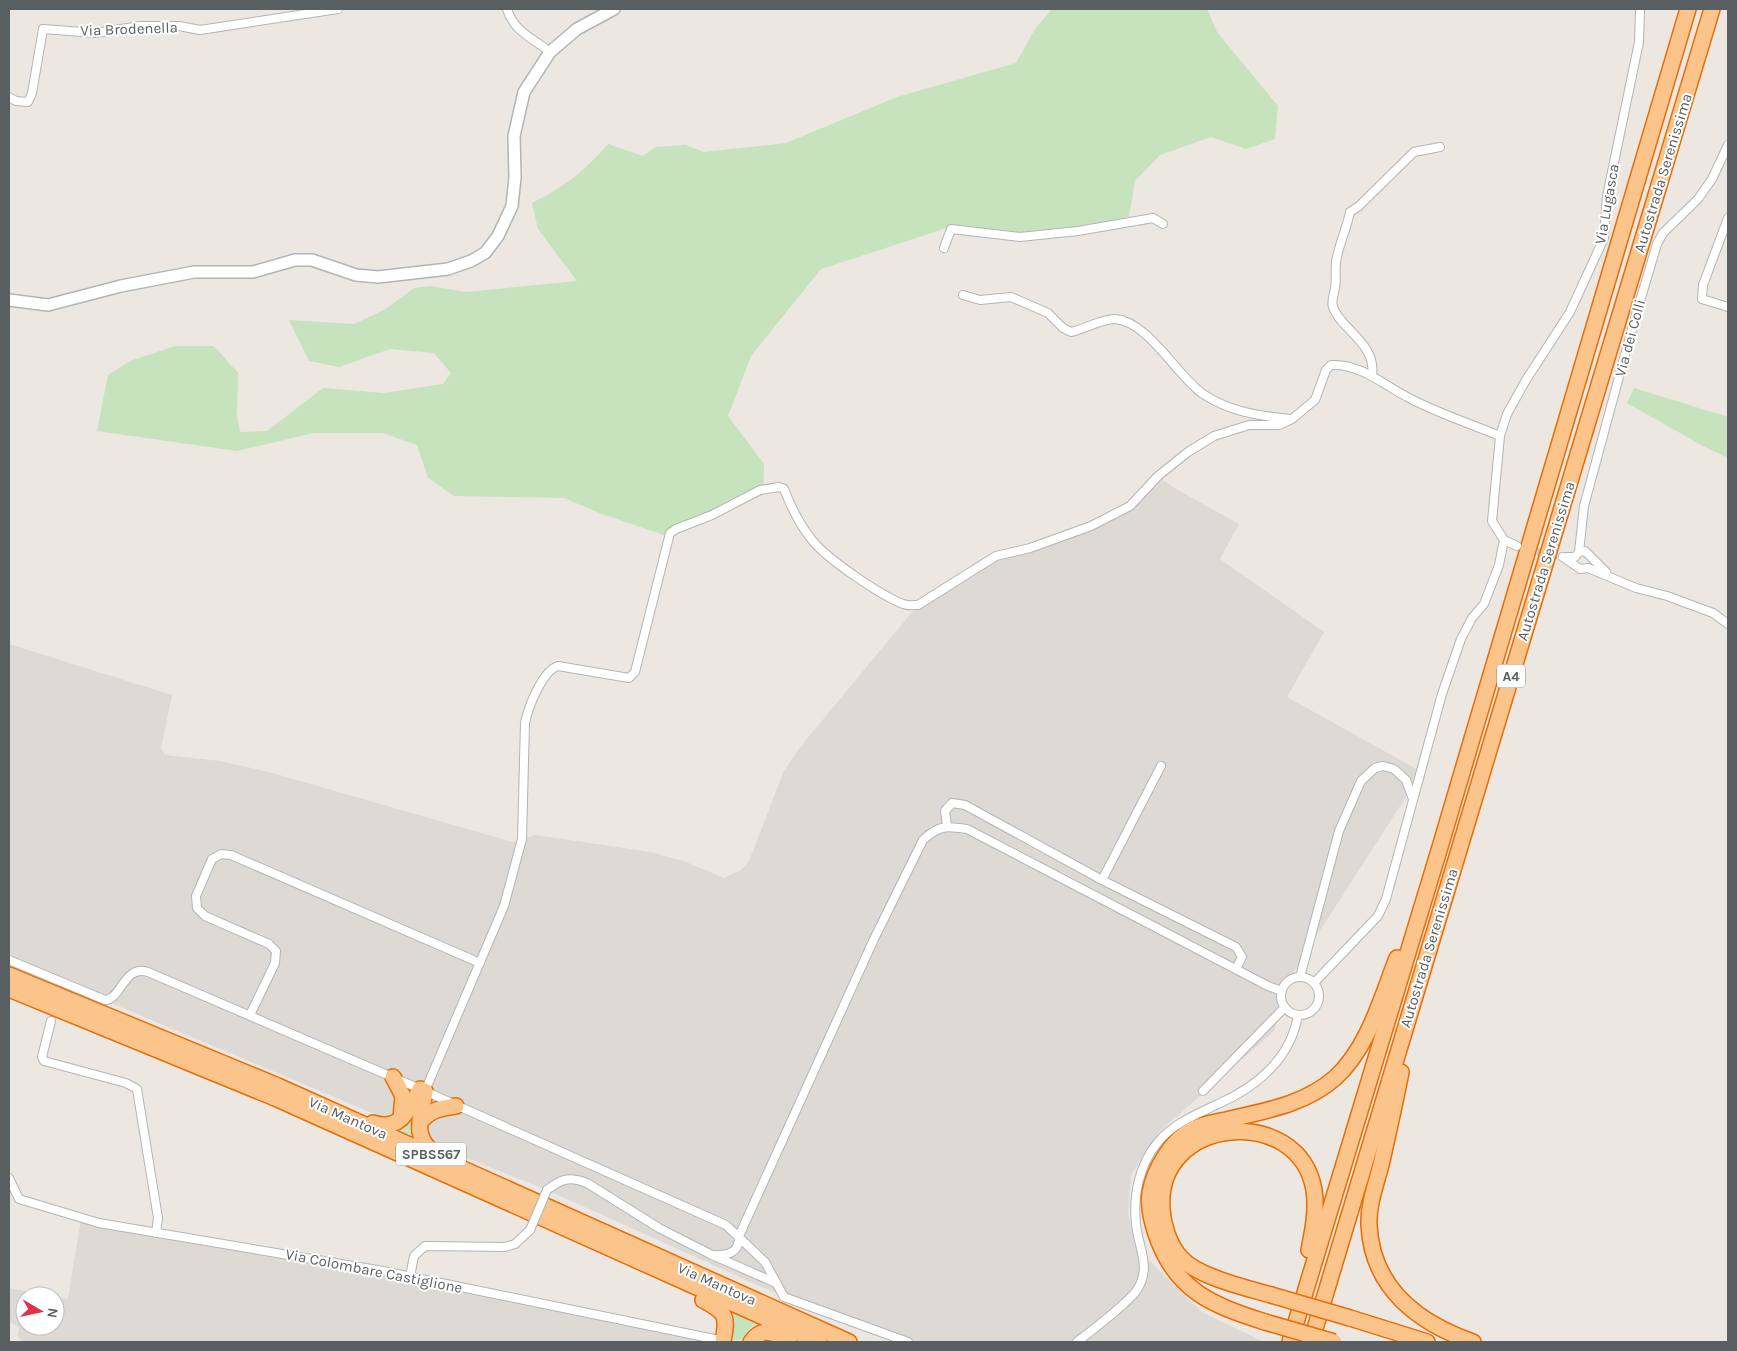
<svg xmlns="http://www.w3.org/2000/svg" width="1737" height="1351" viewBox="0 0 1737 1351" font-family="Karla,sans-serif">
<rect width="100%" height="100%" fill="#ece7e1"/>
<g fill="#ddd9d5">
<path d="M1158,476L1176,489L1239,524L1220,559L1324,632L1287,697L1422,772L1294,971L1274,1031L1159,1132L1131,1175L1128,1213L1135,1247L1202,1312L1264,1342H908L784,1297L547,1190L420,1139L396,1123L9,960V644L172,695L161,748L165,755L220,761L269,772L513,842L535,835L651,852L686,862L724,878L741,870L749,861L784,771L801,746L918,605L996,556L1030,548L1130,506Z"/>
<path d="M81,1219L220,1243L730,1342H22L18,1336L19,1327L9,1322V1288L51,1296H25V1326H55V1297L68,1299Z"/>
</g>
<g fill="#c6e3bd">
<path d="M1052,9H1207L1217,32L1278,106L1275,139L1246,149L1211,137L1160,155L1135,181L1129,216L1101,226L1025,237L947,228L821,269L751,356L728,416L764,464L763,495L670,537L602,514L564,498L454,496L428,478L417,445L383,433H314L237,451L97,431L108,375L130,361L175,346H214L238,373L237,415L240,432L267,431L323,388L384,393L443,384L451,373L434,353L390,349L339,367L309,361L289,320L354,324L386,309L414,288L431,286L466,292L577,281L538,229L532,203C566,186 583,172 608,144L643,156L656,147L685,145L704,152L786,143L897,97L1016,63L1035,29Z"/>
<path d="M1634,388L1728,417V458L1703,446L1627,403Z"/>
<path d="M416,1102L413,1130L416,1143L391,1130Z"/>
<path d="M731,1312L757,1323L750,1328L741,1340H734L732,1337Z"/>
</g>
<g fill="none" stroke-linecap="round" stroke-linejoin="round">
<path stroke="#c7c5c1" stroke-width="8" stroke-dasharray="8 4" stroke-linecap="butt" d="M1526,549L1563,557"/>
<defs>
<g id="street">
<path d="M507,9C514,32 533,38 550,52"/>
<path d="M9,97L16,101L28,102L32,93L43,29L96,33L140,26H179L200,30L338,9"/>
<path d="M1728,218L1703,285L1702,299L1728,307"/>
<path d="M944,248L951,229L1020,237L1078,231L1153,218L1163,224"/>
<path d="M963,295L980,300L1011,297L1048,313L1063,328L1071,332C1085,329 1101,319 1115,319C1148,321 1177,376 1203,394C1230,412 1260,416 1290,419"/>
<path d="M1372,376C1377,343 1340,329 1333,307C1331,300 1334,295 1335,288C1337,278 1334,267 1337,257C1340,242 1347,227 1350,212L1359,206L1414,152L1440,147"/>
<path d="M1500,436L1507,414L1526,380L1570,312L1604,238L1607,196L1639,42L1640,9"/>
<path d="M1579,552L1584,506L1635,318L1657,244L1663,233L1698,199L1712,179L1728,145"/>
<path d="M1563,557L1580,569L1588,568L1636,588L1667,596L1713,613L1728,624"/>
<path d="M1563,557H1575L1579,552L1585,551L1606,572"/>
<path d="M947,826L945,811L952,803L965,805L1102,880L1236,947L1242,957L1236,969"/>
<path d="M1102,880L1161,766"/>
<path d="M9,960L105,1000C121,1000 124,964 148,972L420,1089L726,1225L765,1262L784,1297L908,1342"/>
<path d="M1300,977L1339,831L1361,781L1375,768L1383,766L1394,769L1406,780L1413,799"/>
<circle cx="1300" cy="996" r="19"/>
<path d="M1314,983L1378,916L1386,899L1442,694L1461,639L1472,618L1484,604L1499,565L1504,540"/>
<path d="M250,1015L275,963L276,951L269,944L205,916L197,908L196,896L212,859L221,854L231,855L480,963"/>
<path d="M51,1021L42,1057L44,1061L126,1083L137,1089L158,1218L156,1233"/>
<path d="M425,1091L504,906L522,839L525,723C528,708 542,671 558,666L629,678L635,672L670,533L676,529L712,515L760,490L779,487L784,489C791,507 799,524 812,540C827,559 880,595 903,604C908,606 914,605 918,605L996,556L1030,548L1091,526L1130,506L1158,476L1188,452L1214,436L1249,425H1279L1292,419L1315,400L1326,370L1331,365C1361,363 1386,387 1411,399C1440,414 1471,424 1500,436L1492,521L1504,540L1517,546"/>
<path d="M1203,1091L1285,1007"/>
<path d="M9,1178L19,1199L99,1223L383,1271L724,1341"/>
<path d="M547,1190C561,1179 569,1176 587,1183L659,1228L712,1255L776,1283"/>
<path d="M712,1255C727,1256 740,1253 739,1236L874,939L923,840C939,825 946,826 967,829L1268,986L1282,991"/>
<path d="M410,1277L414,1256L425,1246L505,1247L515,1244L530,1230"/>
<path d="M1077,1342C1090,1332 1129,1302 1137,1290C1152,1267 1138,1247 1136,1224C1133,1195 1139,1165 1158,1142C1174,1123 1197,1114 1218,1104C1257,1087 1291,1058 1298,1015"/>
</g>
<path id="secondary" d="M9,300L48,305L121,286L194,272H253L295,260H312L356,275L378,277L448,269L471,261L485,253L498,236L512,206L515,177L514,136L524,92L550,52L577,29L614,9"/>
<g id="highway">
<path d="M9,975L278,1086L849,1342"/>
<path d="M9,989L275,1098L819,1342"/>
<path d="M1401,1072C1395,1103 1388,1134 1381,1165C1376,1184 1368,1205 1369,1225C1372,1288 1418,1323 1473,1342"/>
<path d="M393,1077L403,1096L401,1118"/>
<path d="M425,1091C422,1116 411,1135 433,1152"/>
<path d="M422,1120C432,1109 442,1108 456,1106"/>
<path d="M373,1123C400,1132 409,1110 420,1089"/>
<path d="M1271,1295C1247,1288 1198,1277 1181,1258C1169,1245 1163,1225 1162,1209C1155,1116 1299,1103 1314,1190C1317,1211 1313,1230 1309,1250"/>
<path d="M703,1300C726,1312 728,1316 723,1341"/>
<path d="M1350,1318L1427,1342"/>
<path d="M1265,1322C1212,1305 1175,1291 1156,1234C1152,1222 1148,1206 1150,1193C1154,1170 1171,1140 1193,1129C1203,1124 1216,1122 1226,1120C1264,1111 1304,1105 1335,1078C1368,1048 1381,999 1397,958"/>
<path d="M751,1342C762,1326 773,1333 789,1339"/>
<path d="M1290,1342L1440,847L1688,9"/>
<path d="M1311,1342L1712,9"/>
</g>
</defs>
<use href="#street" stroke="#b2b5b8" stroke-width="10"/>
<use href="#secondary" stroke="#b0b6b8" stroke-width="14"/>
<use href="#highway" stroke="#e76d06" stroke-width="18"/>
<use href="#street" stroke="#fff" stroke-width="8"/>
<use href="#secondary" stroke="#fff" stroke-width="11"/>
<use href="#highway" stroke="#fac48a" stroke-width="15"/>
<defs>
<path id="street-bridge" d="M530,1230L547,1190"/>
<g id="highway-bridge">
<path d="M1271,1295L1350,1318"/>
<path d="M1265,1322L1334,1342"/>
</g>
</defs>
<use href="#street-bridge" stroke="#b2b5b8" stroke-width="10" stroke-linecap="butt"/>
<use href="#highway-bridge" stroke="#e76d06" stroke-width="18" stroke-linecap="butt"/>
<use href="#street-bridge" stroke="#fff" stroke-width="8"/>
<use href="#highway-bridge" stroke="#fac48a" stroke-width="15"/>
</g>
<g text-anchor="middle" stroke-width="4" stroke-linejoin="round" paint-order="stroke">
<g fill="#fff" stroke="#8b8f90" stroke-width="1">
<rect x="1497" y="664.5" width="28" height="23" rx="4"/>
<rect x="396" y="1142.5" width="70" height="23" rx="4"/>
</g>
<g font-size="14" font-weight="bold" fill="#595f61">
<text x="1511" y="681">A4</text>
<text x="431" y="1159">SPBS567</text>
</g>
<g font-size="15" fill="#595f61" stroke="#fff">
<text transform="translate(129 29) rotate(-2)" y="5">Via Brodenella</text>
<text transform="translate(1663 173) rotate(-73)" y="5">Autostrada Serenissima</text>
<text transform="translate(1607 204) rotate(-80)" y="5">Via Lugasca</text>
<text transform="translate(1630 338) rotate(-75)" y="5">Via dei Colli</text>
<text transform="translate(1546 561) rotate(-73)" y="5">Autostrada Serenissima</text>
<text transform="translate(1429 948) rotate(-73)" y="5">Autostrada Serenissima</text>
<text transform="translate(348 1118) rotate(24)" y="5">Via Mantova</text>
<text transform="translate(374 1271) rotate(11)" y="5">Via Colombare Castiglione</text>
<text transform="translate(717 1284) rotate(24)" y="5">Via Mantova</text>
</g>
</g>
<rect width="1737" height="1351" fill="none" stroke="#595f61" stroke-width="20"/>
<g transform="translate(40 1311) rotate(99)"><circle r="24" fill="#ffffff" stroke="#bdbfc0"/>
<path d="M0-4L9 19L0 12L-9 19Z" fill="#e42f4a"/>
<text y="-8" font-size="14" font-weight="bold" text-anchor="middle" fill="#595f61">N</text>
</g>
</svg>
